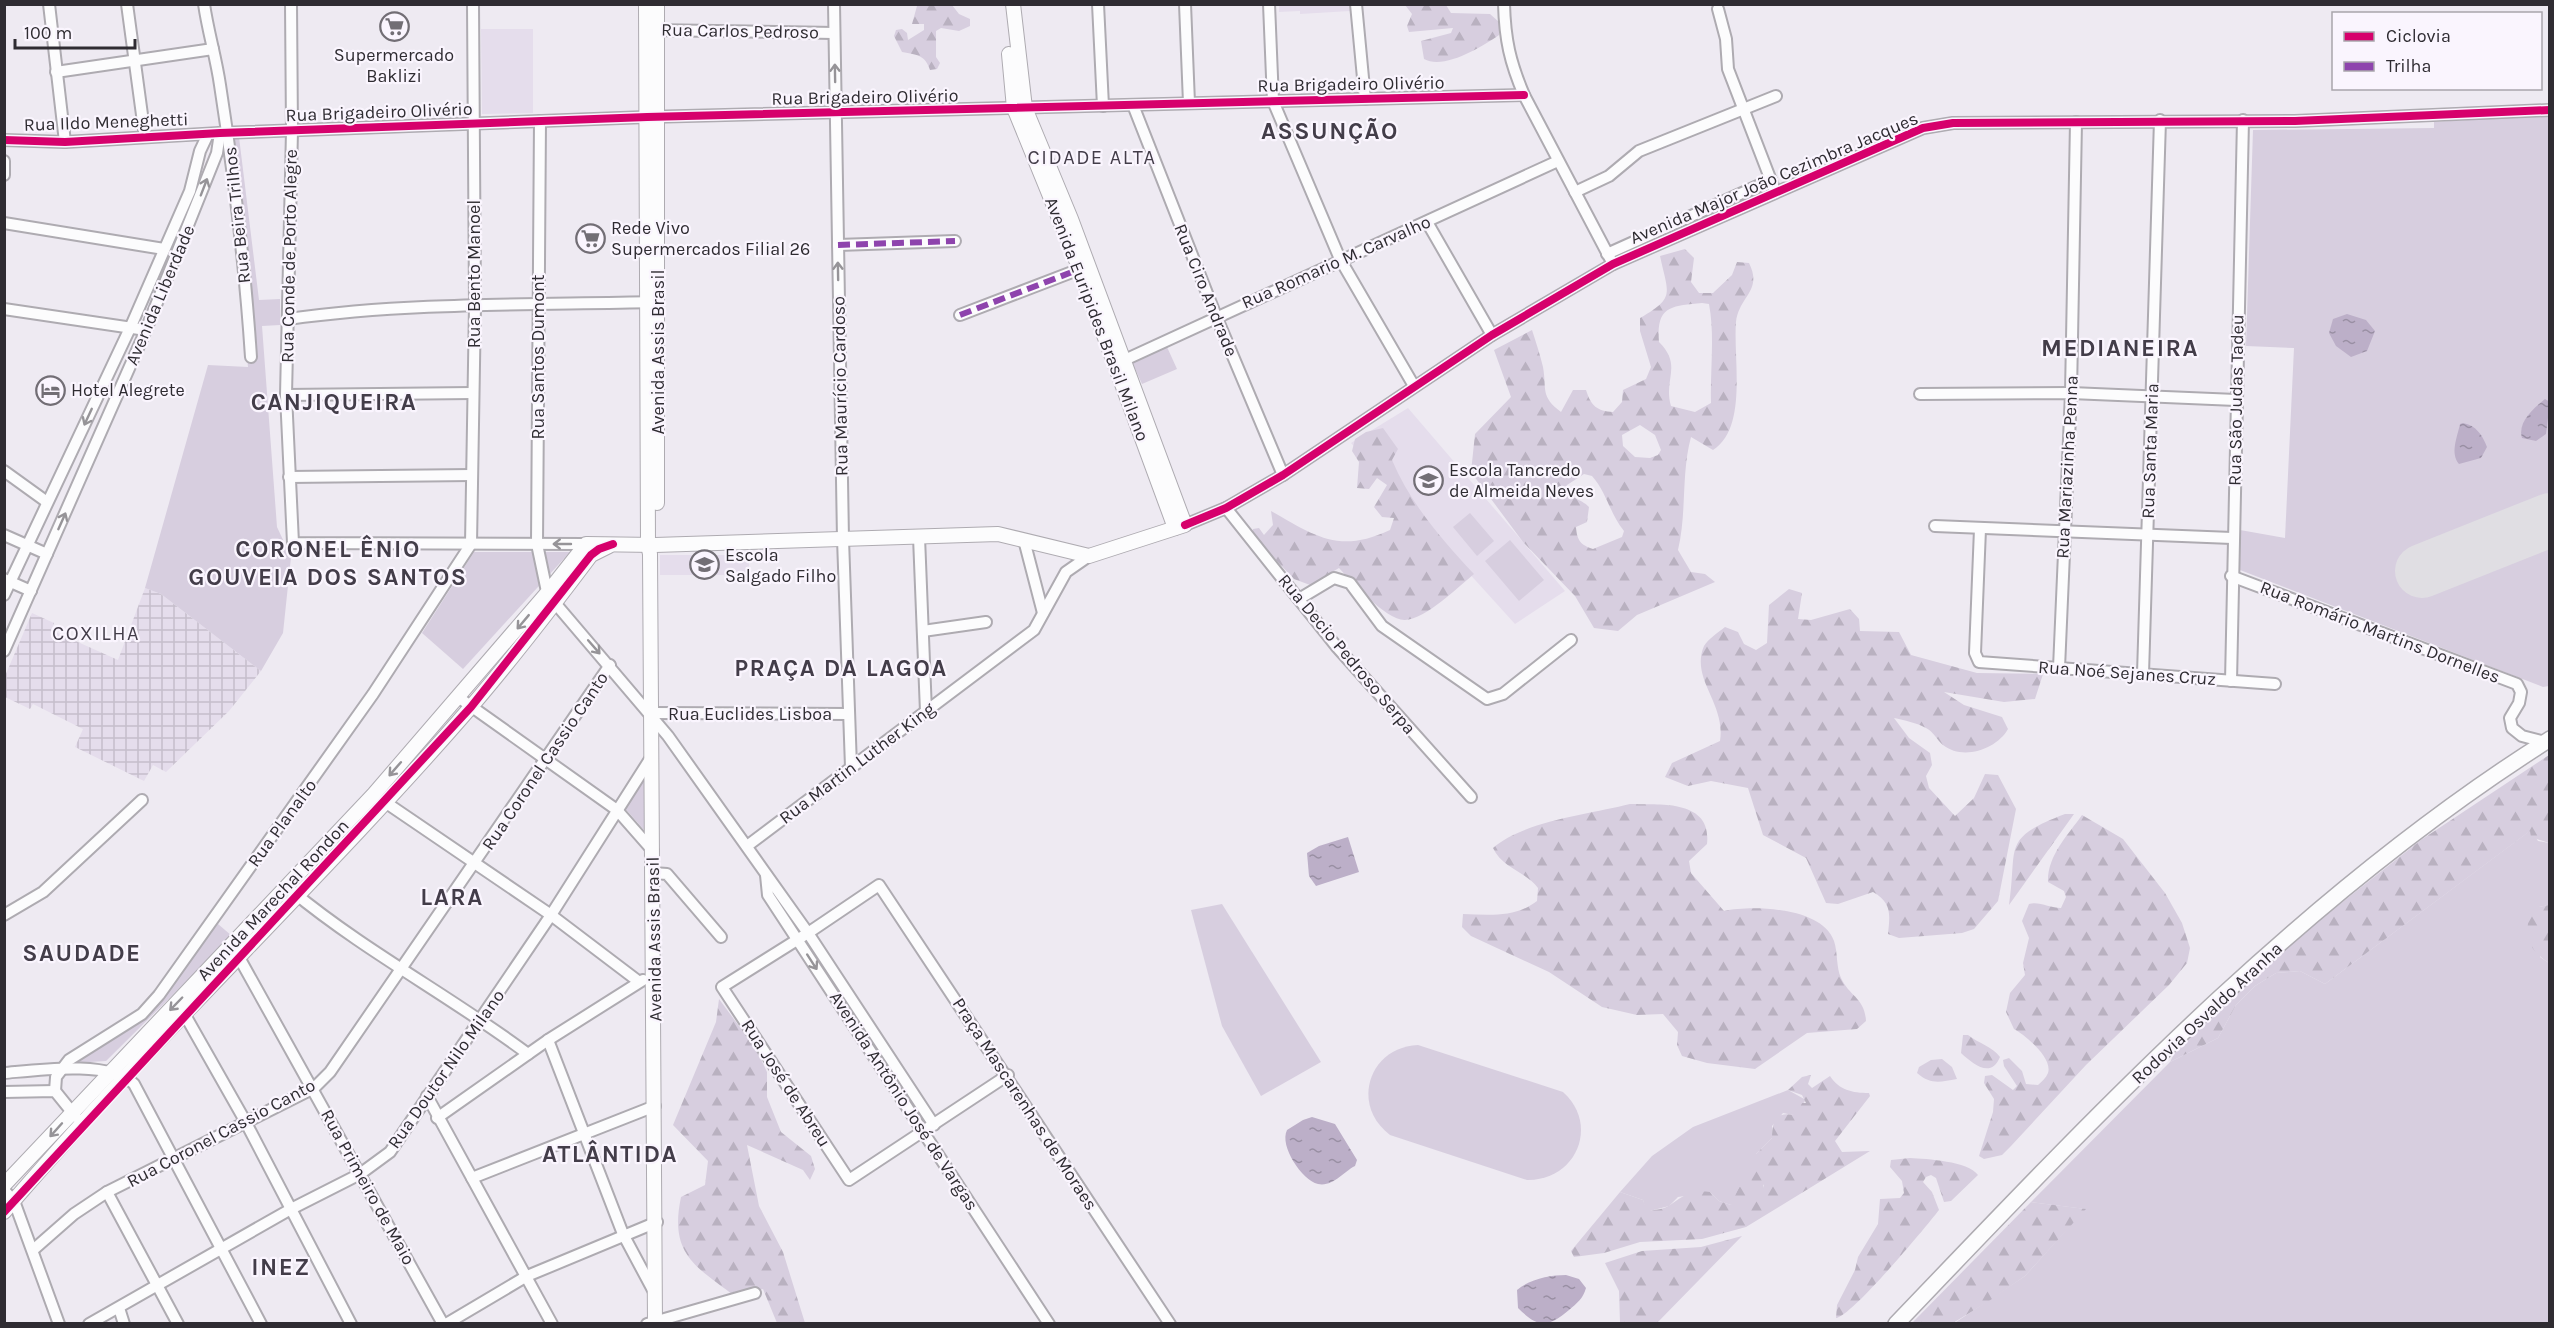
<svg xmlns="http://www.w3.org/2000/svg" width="2554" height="1328" viewBox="0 0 2554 1328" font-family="Karla,sans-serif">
<defs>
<pattern id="industrial-grid" width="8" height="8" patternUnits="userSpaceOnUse" patternTransform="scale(1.5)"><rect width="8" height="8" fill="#e5ddec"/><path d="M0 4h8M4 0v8" fill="none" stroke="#c5becb"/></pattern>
<pattern id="forest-firs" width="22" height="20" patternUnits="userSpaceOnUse" patternTransform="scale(1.5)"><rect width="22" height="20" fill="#d7cedf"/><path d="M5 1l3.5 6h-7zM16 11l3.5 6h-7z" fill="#b9b1c0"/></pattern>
<pattern id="water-ripples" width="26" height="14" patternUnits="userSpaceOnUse" patternTransform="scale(1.5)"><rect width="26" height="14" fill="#bcafc8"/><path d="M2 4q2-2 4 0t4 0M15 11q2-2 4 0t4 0" fill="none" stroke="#998fa3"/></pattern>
</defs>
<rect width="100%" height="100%" fill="#eeeaf2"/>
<g fill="#e5ddec">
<path d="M1279,5H1349L1350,11L1300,14V11L1279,12Z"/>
<path d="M481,29H533V113L482,114Z"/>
<path d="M1408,408L1565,591L1515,624L1351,443Z"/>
<rect x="660" y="555" width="89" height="20"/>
</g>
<path fill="url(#industrial-grid)" d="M145,588L161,594L261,671L229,711L166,772L153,765L144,781L75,747L83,729L33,704L30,709L5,697V676L32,613L54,623L51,630L118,660Z"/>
<g fill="#d7cedf">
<path d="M2549,115V686L2543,687L2240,570V530L2285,538L2294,348L2246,346L2253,130L2434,128V122Z"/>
<path d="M239,137L259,300L280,299V325L262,326L277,527L291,557L283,633L261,671L161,594L145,588L208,365L248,367L226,157H219L223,138Z"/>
<path d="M1167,347L1177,369L1142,384L1132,362Z"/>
<path d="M1470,513L1494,541L1477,556L1453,527Z"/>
<path d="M1510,540L1544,580L1519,601L1485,561Z"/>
<path d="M474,552H570L463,669L422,633Z"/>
<path d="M645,771V831L622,805Z"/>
<path d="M2531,830L2538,841L2549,843V905L2539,907L2540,957L2549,963V1323L1953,1324L2025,1276L2085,1209L2031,1202L2170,1062L2218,1038L2236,1005L2255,986L2276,973L2300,971L2325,984Z"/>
<path d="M1222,904L1321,1062L1261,1096L1222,1026L1191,910Z"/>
<path d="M218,924L232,936L106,1061L73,1063L146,1015Z"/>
<path d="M1418,1045L1563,1092C1600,1125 1576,1181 1527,1180L1390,1135C1350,1105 1369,1047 1418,1045Z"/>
<path d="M1788,1090L1806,1100L1793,1115L1783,1113L1772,1126V1138L1756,1154L1764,1188L1731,1205L1719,1201L1710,1192L1678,1197L1669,1206L1646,1212L1643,1200L1620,1192L1652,1156L1693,1127Z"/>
</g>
<g fill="url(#forest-firs)" fill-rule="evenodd">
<path d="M1405,5H1446L1451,13L1490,14L1499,22V35C1482,47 1444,70 1424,59L1421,41L1451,33L1453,28L1409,32L1407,26L1412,14Z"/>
<path d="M917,6L952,5L959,14L970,19V26L959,31L941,28L936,31V57L940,63L937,69L930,70C925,55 918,55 902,52L894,36L896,30L902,29L907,33L908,40L924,30V24H912Z"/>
<path d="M1685,249L1694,258L1691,282L1699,293H1713L1732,275L1737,262L1749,263C1763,291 1739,296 1736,322C1733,359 1748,428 1713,450L1691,437C1681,474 1687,512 1678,550L1691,572L1705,574L1715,582L1637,615L1618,631L1594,628L1575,596L1523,542L1471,472L1475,434L1511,397L1494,350L1532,330C1536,342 1540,355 1543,367C1547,390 1540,396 1561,412L1573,390H1586C1591,406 1597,411 1613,412L1622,402L1623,390L1646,379L1651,367L1640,331V318C1676,297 1668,294 1660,256ZM1702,303L1709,304C1715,336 1710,370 1711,403L1695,412L1671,406C1663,379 1683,366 1659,342C1656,306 1671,306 1702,303ZM1640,425L1655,435L1661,450L1658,455L1650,458L1635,457L1623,446L1622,435ZM1584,474L1592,476C1607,493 1610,514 1624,531L1622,537L1593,549C1581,545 1577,541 1576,527L1587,522L1589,507C1581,498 1566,499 1567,485Z"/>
<path d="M1383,428L1398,449L1392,460C1410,503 1442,540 1474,574C1458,587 1426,619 1405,620C1387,621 1351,581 1339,568L1310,585L1294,579L1252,535L1253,529L1259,528L1264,535L1273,525L1271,511C1315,536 1339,554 1390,530L1394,518L1382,517L1374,507L1387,485L1377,478L1369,489L1357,488L1359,462L1352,451L1355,439L1366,432Z"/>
<path d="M1789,589L1802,593L1798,619L1811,620L1850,609L1859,619L1860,631L1899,632L1911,655L1977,673L2043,674L2035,699L2004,702L1944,692L1964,705L2002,717L2008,729C1997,749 1963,761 1943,745C1937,740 1933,731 1926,728C1917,723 1904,720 1894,718L1909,738L1930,753L1932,765L1926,776L1929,788L1955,816L1974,798L1985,774L1998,775L2016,809L1998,901L1974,929L1962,933L1899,938L1888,934C1890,914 1892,903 1873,892L1838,904L1826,903L1806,858L1763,835L1748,788L1711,781L1688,786L1665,777L1672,763L1720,741C1726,703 1690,679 1704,646C1708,639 1719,632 1725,627L1738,632L1744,644L1756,650L1767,643L1769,605Z"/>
<path d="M2549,755V843L2531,837L2530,831L2325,984L2300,971L2276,973L2255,986L2236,1005L2218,1038L2170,1062L2177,1048L2302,934L2421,840Z"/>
<path d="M1630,804C1660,805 1712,799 1707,844L1689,861L1691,873L1724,911C1753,905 1822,907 1834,941C1838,953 1836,967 1841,978C1849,996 1865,998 1866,1021L1857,1029L1807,1033L1755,1069L1707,1063L1682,1056L1677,1045L1678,1032L1663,1014L1637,1015L1602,1007L1549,972L1471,936L1462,927L1463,914C1489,915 1515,918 1537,901L1538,888C1525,871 1502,868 1493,848C1523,821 1591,814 1630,804Z"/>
<path d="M2065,814H2074L2009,905C2018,846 2000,839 2065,814Z"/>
<path d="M2082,815L2123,839L2165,893L2182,923L2190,948L2187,963L2169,985L2086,1065L2011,1146L2002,1155L1984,1159L1979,1156L1993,1112L1994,1099L1984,1083L1985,1076L1992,1075L2013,1090L2017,1086L2004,1066L2003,1060L2009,1058L2022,1071L2026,1084L2038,1085C2042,1081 2046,1078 2048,1073C2053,1058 2025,1035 2014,1029L2006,1012L2010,993L2025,975L2023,963L2029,938L2022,921L2029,904C2039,901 2050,908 2061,908L2066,897L2064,891L2048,882C2047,856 2068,835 2082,815Z"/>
<path d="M2549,905H2550L2549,963C2528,949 2524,937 2530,913L2539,907Z"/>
<path d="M719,999L756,1049L767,1072V1097L781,1132L811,1156L815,1169L810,1180L803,1170L747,1145L759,1206L783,1252L805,1323H777L763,1289L736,1297C695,1266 669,1254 681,1197L705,1185L708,1161L673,1125L716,1022Z"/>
<path d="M1963,1035H1968C1978,1043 1993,1047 2000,1057C1991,1079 1973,1064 1961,1053Z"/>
<path d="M1942,1059L1952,1067L1957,1079C1940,1082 1931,1085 1917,1073L1919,1067L1931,1060Z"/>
<path d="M1811,1075L1808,1084L1812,1088L1830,1076C1839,1090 1852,1093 1869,1093L1870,1096L1835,1141L1842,1152L1870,1151L1746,1227L1702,1239L1640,1242L1604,1253L1574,1257L1571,1251L1620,1192L1643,1200L1647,1211C1654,1210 1665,1209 1670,1205C1685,1195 1689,1190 1710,1192L1719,1201L1731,1205L1739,1187L1764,1188V1185L1747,1179L1748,1169L1756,1164V1154L1772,1138C1772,1123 1775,1111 1793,1115L1795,1103H1806L1802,1095L1788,1090L1802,1077Z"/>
<path d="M1910,1158C1927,1159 1968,1161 1978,1175L1951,1201L1944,1202L1936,1178L1931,1175L1926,1177L1923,1182L1932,1192L1939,1210C1926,1227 1851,1317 1836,1318L1837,1305L1855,1270L1858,1257L1878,1224L1880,1199L1900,1198L1904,1193L1902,1181L1890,1167L1891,1160Z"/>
<path d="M2031,1202L2086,1209L2025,1276L1989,1301L1953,1323H1912Z"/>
<path d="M1742,1236L1657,1323H1620L1619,1291L1605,1263L1642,1251L1701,1247Z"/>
</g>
<g fill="url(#water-ripples)">
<path d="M2347,314L2366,320L2375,331L2367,351L2351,357L2336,346L2329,333L2333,319Z"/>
<path d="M2545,399L2550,402L2546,434L2536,441L2522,438C2517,422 2534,408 2545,399Z"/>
<path d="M2463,423C2476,425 2483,436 2487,447L2481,458L2459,464C2450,453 2457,438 2460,424Z"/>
<path d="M1348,837L1359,872L1316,886L1309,876L1307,853L1319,846Z"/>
<path d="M1312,1117L1335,1124L1357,1160L1355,1166C1343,1172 1333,1187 1318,1184C1302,1180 1279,1146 1287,1130L1303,1120Z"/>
<path d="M1566,1275L1579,1279L1586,1288C1583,1299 1577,1303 1569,1310C1548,1328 1538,1328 1518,1308L1517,1290C1530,1279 1550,1275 1566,1275Z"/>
</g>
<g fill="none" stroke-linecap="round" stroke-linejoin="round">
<path stroke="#e0dee3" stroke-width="54" d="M2422,571L2550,520"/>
<defs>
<g id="minor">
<path d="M49,4L65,142"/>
<path d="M127,4L145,137"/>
<path d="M204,4C208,32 216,57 220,85C234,175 245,266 251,357"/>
<path d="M291,4L292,131L286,395L293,543L586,544"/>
<path d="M834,4L843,539L851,767"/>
<path d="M1098,4L1103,106"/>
<path d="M1185,4L1189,103"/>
<path d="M1269,4L1273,101L1340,259L1414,386"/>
<path d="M1356,4L1365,99"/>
<path d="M1504,4C1505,40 1510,62 1524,95L1613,264"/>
<path d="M1718,9L1726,39L1728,69L1775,191"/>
<path d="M650,30L834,33"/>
<path d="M56,72L213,49"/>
<path d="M1133,105L1216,316L1283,475"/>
<path d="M540,121L537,544L546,587L555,603L668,736L808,933L934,1125"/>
<path d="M4,140L65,142L220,133L647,117L1524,95"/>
<path d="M4,161V175"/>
<path d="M1575,192L1609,176L1639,151L1776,96"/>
<path d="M1427,222L1492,335"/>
<path d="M4,223L164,249"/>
<path d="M838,245L955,241"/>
<path d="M1607,254L1771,180"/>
<path d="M4,309L146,330"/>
<path d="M960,315L1080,269"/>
<path d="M288,319C409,302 532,305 655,302"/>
<path d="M1118,363L1558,161"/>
<path d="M1920,394L2071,393L2236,400"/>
<path d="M286,395L473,393"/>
<path d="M4,471L47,502"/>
<path d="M289,477L472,475"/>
<path d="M1226,508L1336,646L1471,797"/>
<path d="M1185,525L1226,508L1283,475L1492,335L1613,264L1923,128L1953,123L2295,121L2550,110"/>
<path d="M1935,526L2232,538"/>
<path d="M1980,529L1975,653L1979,662L2275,684"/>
<path d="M4,535L47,554"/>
<path d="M919,537L926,712"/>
<path d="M1024,540L1043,613"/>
<path d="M471,544L475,305L473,4"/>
<path d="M2231,576L2517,684L2521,692L2519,703L2510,718L2512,728L2522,736L2545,742"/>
<path d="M4,579L31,591"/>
<path d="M4,595L131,326L190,191L200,151L208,134"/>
<path d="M1299,599L1334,578L1350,583L1382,626L1487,699L1503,694L1571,640"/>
<path d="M923,631L986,622"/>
<path d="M4,651L146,330L217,153L220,133"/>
<path d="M2059,668L2071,393L2076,122"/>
<path d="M2143,674L2160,120"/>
<path d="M2231,681L2243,120"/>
<path d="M458,697L617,810L653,851"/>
<path d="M651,713L849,714"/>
<path d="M385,802L551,915L638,981"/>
<path d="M747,846L1034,630L1066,572L1089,556"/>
<path d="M653,873L667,874L721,937"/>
<path d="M766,875L768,895L1049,1324"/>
<path d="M292,891C366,952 452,997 528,1054"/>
<path d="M4,915L43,892L142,800"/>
<path d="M236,952L443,1324"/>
<path d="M185,1015L244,1119L351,1324"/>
<path d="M548,1040L623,1234L654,1292"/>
<path d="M4,1073C38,1070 109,1060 134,1084L261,1324"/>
<path d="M1008,1075L849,1180L722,987L808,933L879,885L1170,1324"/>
<path d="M55,1091L56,1077L69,1060L142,1014L159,995L373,694L471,544"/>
<path d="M4,1092L55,1091L76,1117"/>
<path d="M427,1096L552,1324"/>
<path d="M437,1118L548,1040L643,980"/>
<path d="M472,1178L655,1106"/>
<path d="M4,1190L14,1201L59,1324"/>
<path d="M107,1192L178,1324"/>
<path d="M33,1250L74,1214L107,1192L314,1088L330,1072L610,665"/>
<path d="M119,1308L124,1324"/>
<path d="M89,1324L291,1209L360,1174L390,1152L551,915L652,756"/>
<path d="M446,1324L527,1276L657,1222"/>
<path d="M647,1324L755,1293"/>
</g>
<g id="major">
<path d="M646,4L648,545L650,554L655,1324"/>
<path d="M657,4V503"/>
<path d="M1009,54L1014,108L1076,260"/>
<path d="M1083,278L1175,528"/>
<path d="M4,1185L374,794L548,592L586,544L655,545L998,534L1089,556L1185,525L1071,219L1025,108L1013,4"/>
<path d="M4,1212C152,1038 320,881 470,708C512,659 552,607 591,555L609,546"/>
</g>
<path id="highway" d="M1896,1324C2098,1113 2301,896 2550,739"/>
</defs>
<use href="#minor" stroke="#aeabb1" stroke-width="14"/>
<use href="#major" stroke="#aeabb1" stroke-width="16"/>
<use href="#highway" stroke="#aeabb1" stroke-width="18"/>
<use href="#minor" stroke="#fcfcfd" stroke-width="10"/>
<use href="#major" stroke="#fcfcfd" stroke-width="14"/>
<use href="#highway" stroke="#fcfcfd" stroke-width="15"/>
<g stroke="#8e44ad" stroke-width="6" stroke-dasharray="12 6" stroke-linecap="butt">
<path d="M838,245L955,241"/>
<path d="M960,315L1080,269"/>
</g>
<defs>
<g id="cycleway">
<path d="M4,140L65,142L220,133L647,117L1524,95"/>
<path d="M1185,525L1226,508L1283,475L1492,335L1613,264L1923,128L1953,123L2295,121L2550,110"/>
<path d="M4,1212L471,707L591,555L599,549L613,544"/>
</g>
</defs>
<use href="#cycleway" stroke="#faf5fe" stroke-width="11"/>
<use href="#cycleway" stroke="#d6006c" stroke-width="8"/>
</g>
<defs><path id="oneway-shaft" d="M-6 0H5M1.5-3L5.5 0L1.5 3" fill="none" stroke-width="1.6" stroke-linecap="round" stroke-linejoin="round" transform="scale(1.5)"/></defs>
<g stroke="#969498">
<use href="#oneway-shaft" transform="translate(835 73) rotate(-91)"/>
<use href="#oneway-shaft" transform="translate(204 187) rotate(-69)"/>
<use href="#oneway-shaft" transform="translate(838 271) rotate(-91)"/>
<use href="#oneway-shaft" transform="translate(88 417) rotate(115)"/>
<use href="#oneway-shaft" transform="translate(62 521) rotate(-66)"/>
<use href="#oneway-shaft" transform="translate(562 544) rotate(180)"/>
<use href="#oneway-shaft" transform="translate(523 622) rotate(130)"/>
<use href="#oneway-shaft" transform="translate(594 647) rotate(49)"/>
<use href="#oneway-shaft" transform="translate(395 769) rotate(131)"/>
<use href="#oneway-shaft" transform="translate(812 962) rotate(57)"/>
<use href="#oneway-shaft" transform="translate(176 1004) rotate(134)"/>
<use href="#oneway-shaft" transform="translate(56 1130) rotate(132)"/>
</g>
<defs>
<symbol id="supermarket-ring" viewBox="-11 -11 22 22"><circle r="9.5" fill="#faf5fe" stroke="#726e75" stroke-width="1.5"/><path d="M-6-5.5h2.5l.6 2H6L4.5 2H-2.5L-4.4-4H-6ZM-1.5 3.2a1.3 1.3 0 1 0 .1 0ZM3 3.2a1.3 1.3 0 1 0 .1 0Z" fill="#726e75"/></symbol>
<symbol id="hotel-ring" viewBox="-11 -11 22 22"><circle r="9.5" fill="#faf5fe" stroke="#726e75" stroke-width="1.5"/><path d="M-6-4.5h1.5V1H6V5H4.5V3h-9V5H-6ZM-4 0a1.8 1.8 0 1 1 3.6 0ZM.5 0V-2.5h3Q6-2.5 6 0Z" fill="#726e75"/></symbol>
<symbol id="school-ring" viewBox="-11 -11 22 22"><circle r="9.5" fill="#faf5fe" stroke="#726e75" stroke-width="1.5"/><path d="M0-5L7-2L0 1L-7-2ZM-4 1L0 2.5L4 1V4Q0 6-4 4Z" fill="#726e75"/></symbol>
</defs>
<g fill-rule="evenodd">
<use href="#supermarket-ring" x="378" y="10" width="33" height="33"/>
<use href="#supermarket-ring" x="574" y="222" width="33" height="33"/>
<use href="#hotel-ring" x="34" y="374" width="33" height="33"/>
<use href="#school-ring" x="1412" y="464" width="33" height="33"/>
<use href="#school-ring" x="688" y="548" width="33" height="33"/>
</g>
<g text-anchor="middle" stroke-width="4.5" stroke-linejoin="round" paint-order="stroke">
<g font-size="18" fill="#2f2c32" stroke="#faf5fe">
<text transform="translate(740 31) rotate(1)" y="6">Rua Carlos Pedroso</text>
<text transform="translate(1351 84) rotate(-1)" y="6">Rua Brigadeiro Olivério</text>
<text transform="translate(865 97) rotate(-1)" y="6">Rua Brigadeiro Olivério</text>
<text transform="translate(379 112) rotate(-2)" y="6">Rua Brigadeiro Olivério</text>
<text transform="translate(106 122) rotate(-2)" y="6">Rua Ildo Meneghetti</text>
<text transform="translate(1774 178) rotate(-23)" y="6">Avenida Major João Cezimbra Jacques</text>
<text transform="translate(237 215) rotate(-96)" y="6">Rua Beira Trilhos</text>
<text transform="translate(289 256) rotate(-89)" y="6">Rua Conde de Porto Alegre</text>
<text transform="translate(1336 262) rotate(-24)" y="6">Rua Romario M. Carvalho</text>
<text transform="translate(474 274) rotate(-90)" y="6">Rua Bento Manoel</text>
<text transform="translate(1206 290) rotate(68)" y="6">Rua Ciro Andrade</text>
<text transform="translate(160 295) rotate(-67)" y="6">Avenida Liberdade</text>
<text transform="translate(1097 319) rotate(69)" y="6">Avenida Euripides Brasil Milano</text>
<text transform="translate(658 352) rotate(-90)" y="6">Avenida Assis Brasil</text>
<text transform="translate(538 357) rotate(-90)" y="6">Rua Santos Dumont</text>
<text transform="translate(840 386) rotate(-91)" y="6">Rua Maurício Cardoso</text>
<text transform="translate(2236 400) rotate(-89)" y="6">Rua São Judas Tadeu</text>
<text transform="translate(2150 451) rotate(-88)" y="6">Rua Santa Maria</text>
<text transform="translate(2067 467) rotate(-87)" y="6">Rua Mariazinha Penna</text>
<text transform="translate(2380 632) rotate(21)" y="6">Rua Romário Martins Dornelles</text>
<text transform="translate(1347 654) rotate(50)" y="6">Rua Decio Pedroso Serpa</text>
<text transform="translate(2127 673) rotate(4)" y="6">Rua Noé Sejanes Cruz</text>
<text x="750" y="720">Rua Euclides Lisboa</text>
<text transform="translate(545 761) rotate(-56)" y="6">Rua Coronel Cassio Canto</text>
<text transform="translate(857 763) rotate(-37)" y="6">Rua Martin Luther King</text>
<text transform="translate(282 823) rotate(-54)" y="6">Rua Planalto</text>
<text transform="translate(273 900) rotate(-47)" y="6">Avenida Marechal Rondon</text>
<text transform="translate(654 939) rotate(-91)" y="6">Avenida Assis Brasil</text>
<text transform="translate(2207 1013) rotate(-43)" y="6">Rodovia Osvaldo Aranha</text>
<text transform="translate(446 1069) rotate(-55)" y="6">Rua Doutor Nilo Milano</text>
<text transform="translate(786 1083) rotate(57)" y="6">Rua José de Abreu</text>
<text transform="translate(904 1101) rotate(57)" y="6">Avenida Antônio José de Vargas</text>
<text transform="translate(1025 1104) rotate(57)" y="6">Praça Mascarenhas de Moraes</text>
<text transform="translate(221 1133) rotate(-28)" y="6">Rua Coronel Cassio Canto</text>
<text transform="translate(368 1187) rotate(61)" y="6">Rua Primeiro de Maio</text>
</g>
<g font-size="18" fill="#2f2c32" stroke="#faf5fe" text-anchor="start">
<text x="394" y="61" text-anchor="middle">Supermercado<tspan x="394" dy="21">Baklizi</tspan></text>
<text x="611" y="234">Rede Vivo<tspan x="611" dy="21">Supermercados Filial 26</tspan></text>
<text x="71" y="396">Hotel Alegrete</text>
<text x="1449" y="476">Escola Tancredo<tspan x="1449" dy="21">de Almeida Neves</tspan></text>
<text x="725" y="561">Escola<tspan x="725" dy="21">Salgado Filho</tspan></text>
</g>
<g font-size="20" letter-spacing="1.5" fill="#433d49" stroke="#faf5fe">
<text x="1092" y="164">CIDADE ALTA</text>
<text x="96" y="640">COXILHA</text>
</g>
<g font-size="24" font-weight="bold" letter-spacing="1.5" fill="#433d49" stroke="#faf5fe">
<text x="1330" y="139">ASSUNÇÃO</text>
<text x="2120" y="356">MEDIANEIRA</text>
<text x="334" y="410">CANJIQUEIRA</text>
<text x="328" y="557">CORONEL ÊNIO<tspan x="328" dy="28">GOUVEIA DOS SANTOS</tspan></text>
<text x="841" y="676">PRAÇA DA LAGOA</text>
<text x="452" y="905">LARA</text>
<text x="82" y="961">SAUDADE</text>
<text x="610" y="1162">ATLÂNTIDA</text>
<text x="281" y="1275">INEZ</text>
</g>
</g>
<rect width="2554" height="1328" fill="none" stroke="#2f2c32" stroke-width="12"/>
<rect x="2332" y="12" width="210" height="78" fill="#faf5fe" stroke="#a9a5ac" stroke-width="1.5"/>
<rect x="2344" y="32" width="30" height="9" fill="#d6006c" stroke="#a9a5ac" stroke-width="1.5"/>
<text x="2386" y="42" font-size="18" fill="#2f2c32">Ciclovia</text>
<rect x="2344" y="62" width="30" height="9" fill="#8e44ad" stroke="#a9a5ac" stroke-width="1.5"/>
<text x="2386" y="72" font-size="18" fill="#2f2c32">Trilha</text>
<path d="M15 39v9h120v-9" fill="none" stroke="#2f2c32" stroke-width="3"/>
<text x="24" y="39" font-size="18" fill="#2f2c32" stroke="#faf5fe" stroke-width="4.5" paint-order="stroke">100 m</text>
</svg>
